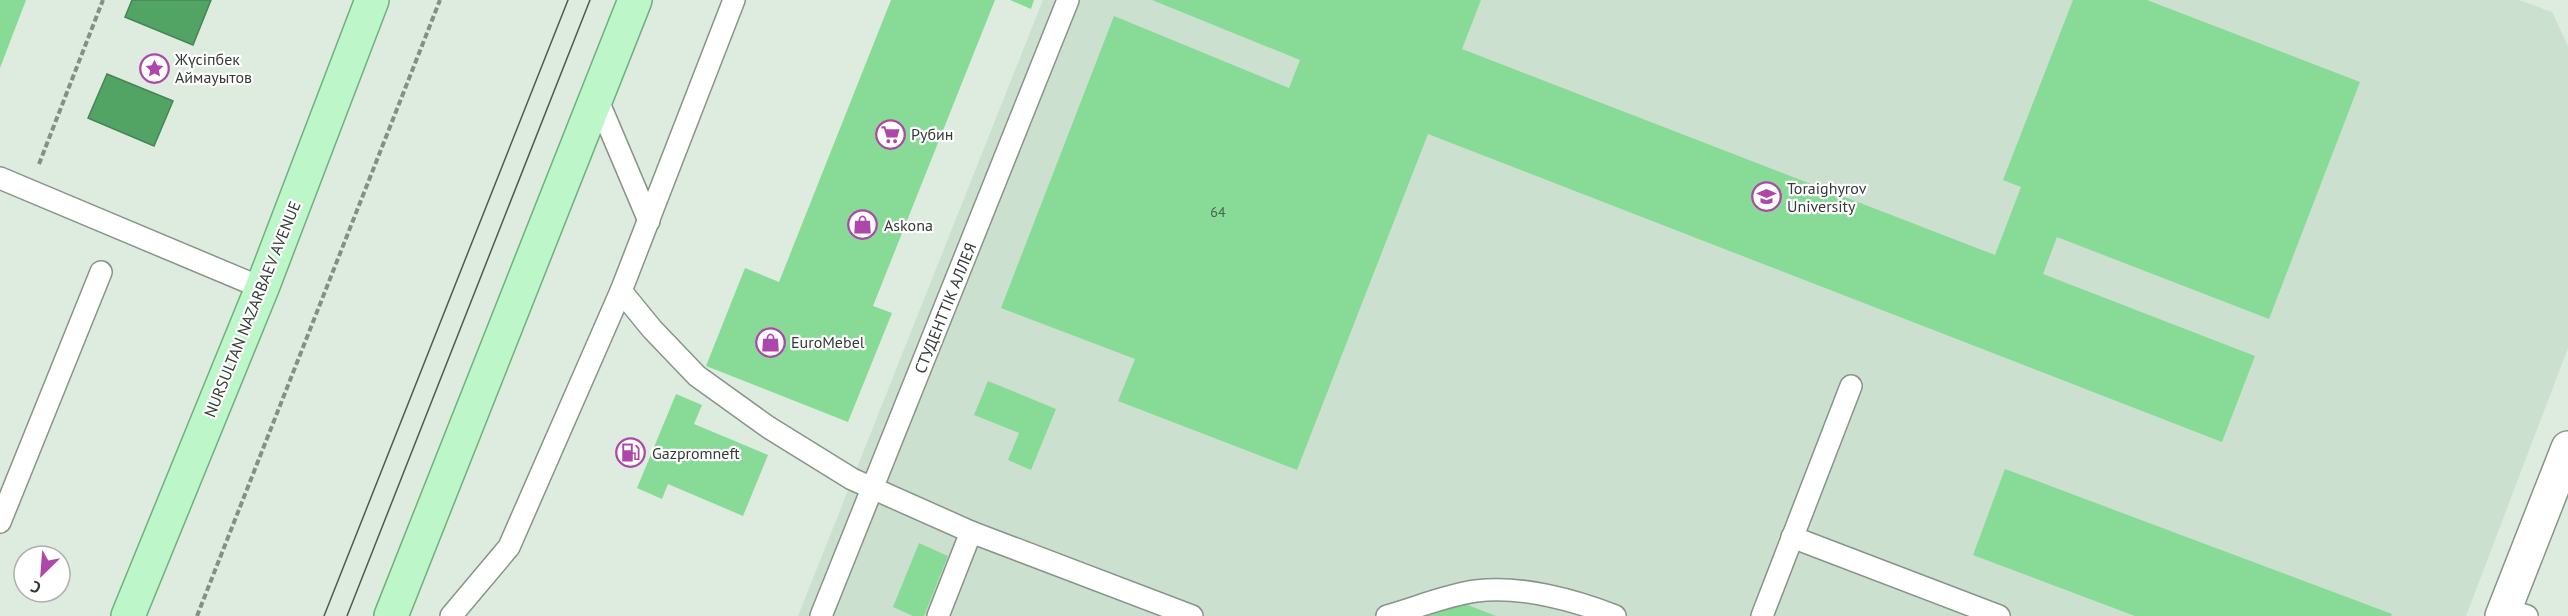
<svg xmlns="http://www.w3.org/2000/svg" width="2568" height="616" viewBox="0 0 2568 616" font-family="'PT Sans',sans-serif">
<rect width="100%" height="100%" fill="#ddecdf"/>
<path fill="#cce0cf" d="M1043,0H2519L2552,12L2568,46V348L2466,616H798Z"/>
<g fill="#51a463" stroke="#488455" stroke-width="1.5">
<path d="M132,0H211L193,45L125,17Z"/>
<path d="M107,74L173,101L154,146L88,118Z"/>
</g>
<g fill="#87db96">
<path d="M0,0H26L0,68Z"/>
<path d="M891,0H995L873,306L892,313L848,422L706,366L745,268L779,282Z"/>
<path d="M1010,0H1034L1031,9Z"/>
<path d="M1152,0H1481L1462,49L1995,255L2021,187L2003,180L2073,0H2147L2360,82L2269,319L2057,237L2043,274L2255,356L2222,442L1428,134L1297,470L1118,401L1135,359L1001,308L1114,16L1289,88L1300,60Z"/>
<path d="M988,381L1056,409L1031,470L1008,460L1019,433L974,415Z"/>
<path d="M676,394L702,405L694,424L768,455L743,516L668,484L662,499L637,488Z"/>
<path d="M2005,469L2392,614L2391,616H2135L1973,555Z"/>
<path d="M919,543L948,556L924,616H913L893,607Z"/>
<path d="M1460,602L1496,616H1424Z"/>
</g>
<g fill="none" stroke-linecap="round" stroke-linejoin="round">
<defs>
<g id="lane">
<path d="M596,96L649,221"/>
<path d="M0,178L262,288"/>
<path d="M621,291L652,329L697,376L768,427L852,479L971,532"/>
<path d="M0,522L101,272"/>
<path d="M1792,537L1999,616"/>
<path d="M2505,609L2527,616"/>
<path d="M451,616L509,547L621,291L734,0"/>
<path d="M821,616L1068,0"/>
<path d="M938,616L971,532L1192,616"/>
<path d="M1387,616C1416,608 1446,595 1476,591C1519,585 1575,600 1615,616"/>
<path d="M1762,616L1851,386"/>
</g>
<path id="street" d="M2502,616L2568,448"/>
<g id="primary">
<path d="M128,616L262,288L372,0"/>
<path d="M391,616L635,0"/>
</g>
</defs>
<use href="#lane" stroke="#879589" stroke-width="24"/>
<use href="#street" stroke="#879589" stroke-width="36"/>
<use href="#primary" stroke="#70b07c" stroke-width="36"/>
<g stroke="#858f86" stroke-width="4" stroke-dasharray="6 3" stroke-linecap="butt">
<path d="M39,164L103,0"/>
<path d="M197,616L440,0"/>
</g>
<use href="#lane" stroke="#fff" stroke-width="21"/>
<use href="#street" stroke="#fff" stroke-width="33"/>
<use href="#primary" stroke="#bdf6c8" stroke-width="33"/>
<g stroke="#515952" stroke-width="1.5">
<path d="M324,616L568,0"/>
<path d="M347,616L590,0"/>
</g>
</g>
<defs>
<symbol id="sight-ring" viewBox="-11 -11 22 22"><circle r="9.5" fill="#fff" stroke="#ae47aa" stroke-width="1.5"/><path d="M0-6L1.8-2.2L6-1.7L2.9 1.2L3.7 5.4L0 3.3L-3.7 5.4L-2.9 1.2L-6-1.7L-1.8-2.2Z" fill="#ae47aa"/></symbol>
<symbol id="supermarket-ring" viewBox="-11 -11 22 22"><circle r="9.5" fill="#fff" stroke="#ae47aa" stroke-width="1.5"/><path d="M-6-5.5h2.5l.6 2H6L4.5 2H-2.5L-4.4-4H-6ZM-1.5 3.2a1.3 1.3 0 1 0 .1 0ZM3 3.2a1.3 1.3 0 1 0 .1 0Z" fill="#ae47aa"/></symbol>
<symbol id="university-ring" viewBox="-11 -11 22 22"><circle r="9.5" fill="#fff" stroke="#ae47aa" stroke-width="1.5"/><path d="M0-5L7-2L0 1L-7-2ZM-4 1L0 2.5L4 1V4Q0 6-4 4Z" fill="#ae47aa"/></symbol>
<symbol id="shop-ring" viewBox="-11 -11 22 22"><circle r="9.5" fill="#fff" stroke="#ae47aa" stroke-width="1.5"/><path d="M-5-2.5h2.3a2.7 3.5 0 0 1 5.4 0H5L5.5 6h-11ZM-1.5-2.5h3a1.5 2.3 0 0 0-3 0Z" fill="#ae47aa"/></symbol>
<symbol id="fuel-ring" viewBox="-11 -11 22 22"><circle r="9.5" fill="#fff" stroke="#ae47aa" stroke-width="1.5"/><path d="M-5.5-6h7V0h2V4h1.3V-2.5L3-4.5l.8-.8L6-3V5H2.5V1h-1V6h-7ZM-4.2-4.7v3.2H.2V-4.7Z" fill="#ae47aa"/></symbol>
</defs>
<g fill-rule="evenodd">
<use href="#sight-ring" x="138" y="52" width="33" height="33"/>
<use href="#supermarket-ring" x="874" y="118" width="33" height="33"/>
<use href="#university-ring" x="1750" y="180" width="33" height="33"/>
<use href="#shop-ring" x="846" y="208" width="33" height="33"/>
<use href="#shop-ring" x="754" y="326" width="33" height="33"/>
<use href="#fuel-ring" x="614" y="436" width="33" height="33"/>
</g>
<g text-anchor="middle" stroke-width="4.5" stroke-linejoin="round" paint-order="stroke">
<g font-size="14" fill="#49624d">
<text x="1218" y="217">64</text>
</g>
<g font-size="16" fill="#343a35" stroke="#fff" text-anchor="start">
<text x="175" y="65">Жүсіпбек<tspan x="175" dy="18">Аймауытов</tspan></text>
<text x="911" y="140">Рубин</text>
<text x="1787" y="194">Toraighyrov<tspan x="1787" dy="18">University</tspan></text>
<text x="884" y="231">Askona</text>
<text x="791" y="348">EuroMebel</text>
<text x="652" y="459">Gazpromneft</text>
</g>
<g font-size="16" fill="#343a35" stroke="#fff">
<text transform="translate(945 308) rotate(-68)" y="6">СТУДЕНТТІК АЛЛЕЯ</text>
<text transform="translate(252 309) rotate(-68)" y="6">NURSULTAN NAZARBAEV AVENUE</text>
</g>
</g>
<g transform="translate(42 574) rotate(205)"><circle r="28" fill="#ffffff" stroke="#aeb0ae" stroke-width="1.5"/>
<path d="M0-4.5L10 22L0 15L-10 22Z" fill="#ae47aa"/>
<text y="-9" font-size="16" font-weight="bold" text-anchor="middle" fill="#343a35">С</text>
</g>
</svg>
